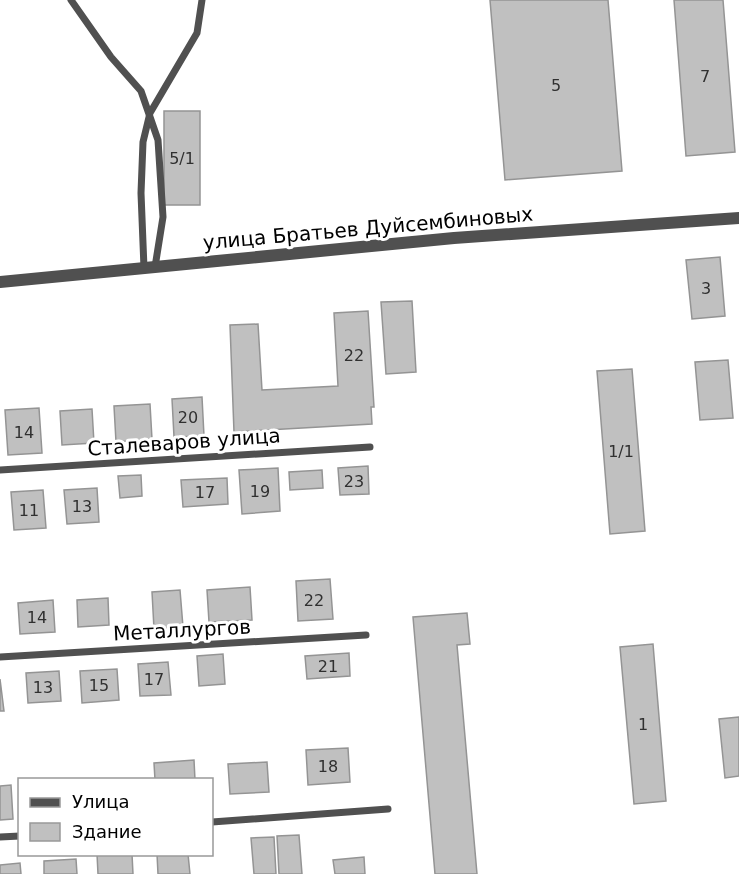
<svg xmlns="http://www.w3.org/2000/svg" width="739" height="874" viewBox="0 0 739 874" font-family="'DejaVu Sans',sans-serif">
<rect width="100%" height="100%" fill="#fff"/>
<g fill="#c0c0c0" stroke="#949494" stroke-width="1.5">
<path d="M490,0H608L622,171L505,180Z"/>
<path d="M674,0H723L735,152L686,156Z"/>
<rect x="164" y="111" width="36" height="94"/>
<path d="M720,257L725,316L692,319L686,260Z"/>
<path d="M412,301L416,372L386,374L381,302Z"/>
<path d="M368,311L374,407H371L372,424L234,432L230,325L258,324L262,390L338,386L334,313Z"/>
<path d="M728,360L733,418L700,420L695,362Z"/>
<path d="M632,369L645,531L610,534L597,371Z"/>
<path d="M202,397L204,436L174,437L172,399Z"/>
<path d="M150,404L152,439L116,442L114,406Z"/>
<path d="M39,408L42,453L8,455L5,410Z"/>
<path d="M92,409L94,443L62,445L60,411Z"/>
<path d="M368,466L369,494L340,495L338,468Z"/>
<path d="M278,468L280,511L242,514L239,470Z"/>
<path d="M322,470L323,488L290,490L289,472Z"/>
<path d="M141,475L142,496L120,498L118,476Z"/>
<path d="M227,478L228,504L183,507L181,480Z"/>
<path d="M97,488L99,522L67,524L64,490Z"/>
<path d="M43,490L46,528L14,530L11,492Z"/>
<path d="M330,579L333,619L298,621L296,581Z"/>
<path d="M250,587L252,620L209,622L207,590Z"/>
<path d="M180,590L183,627L154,629L152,592Z"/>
<path d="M108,598L109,625L78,627L77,600Z"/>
<path d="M53,600L55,632L20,634L18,603Z"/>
<path d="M467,613L470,644L457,645L477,874H435L413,617Z"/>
<path d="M653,644L666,801L634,804L620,647Z"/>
<path d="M349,653L350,676L307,679L305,656Z"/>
<path d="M223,654L225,684L199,686L197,656Z"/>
<path d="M168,662L171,695L140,696L138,664Z"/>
<path d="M117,669L119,700L82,703L80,671Z"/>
<path d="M59,671L61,701L28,703L26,673Z"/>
<path d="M0,679L4,711H0Z"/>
<path d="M739,717V776L725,778L719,719Z"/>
<path d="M348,748L350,782L308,785L306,750Z"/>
<path d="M194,760L195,780H155L154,763Z"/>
<path d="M267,762L269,792L230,794L228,764Z"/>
<path d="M11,785L13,819L0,820V786Z"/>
<path d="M299,835L302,874H279L277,836Z"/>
<path d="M274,837L276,874H254L251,838Z"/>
<path d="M97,854H132L133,874H98Z"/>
<path d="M157,854H188L190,874H158Z"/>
<path d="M364,857L365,874H335L333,860Z"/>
<path d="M76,859L77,874H44V861Z"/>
<path d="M20,863L21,874H0V865Z"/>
</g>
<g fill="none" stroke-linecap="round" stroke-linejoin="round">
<g stroke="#505050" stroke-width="7">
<path d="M71,0L111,57L141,91L158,140L163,217L155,267"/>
<path d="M144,268L141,193L143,142L150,113L197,33L202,0"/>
<path d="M0,470L370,447"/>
<path d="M0,657L366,635"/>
<path d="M212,822L388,809"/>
<path d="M0,837L20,836"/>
</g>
<path stroke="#505050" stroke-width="12" d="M0,282L454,238L739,218"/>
</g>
<g text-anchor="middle" stroke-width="6" stroke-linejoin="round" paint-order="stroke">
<g font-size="16" fill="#303030">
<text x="705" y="82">7</text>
<text x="556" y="91">5</text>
<text x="182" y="164">5/1</text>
<text x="706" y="294">3</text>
<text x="354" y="361">22</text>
<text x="188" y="423">20</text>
<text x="24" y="438">14</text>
<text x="621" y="457">1/1</text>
<text x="354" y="487">23</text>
<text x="260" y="497">19</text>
<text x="205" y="498">17</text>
<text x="82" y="512">13</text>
<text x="29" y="516">11</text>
<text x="314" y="606">22</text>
<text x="37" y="623">14</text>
<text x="328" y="672">21</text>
<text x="154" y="685">17</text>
<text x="99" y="691">15</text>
<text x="43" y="693">13</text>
<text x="643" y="730">1</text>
<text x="328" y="772">18</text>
</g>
<g font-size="20" fill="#000" stroke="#fff">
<text transform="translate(368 228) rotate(-5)" y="7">улица Братьев Дуйсембиновых</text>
<text transform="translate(184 442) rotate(-4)" y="7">Сталеваров улица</text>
<text transform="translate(182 630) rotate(-3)" y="7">Металлургов</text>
</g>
</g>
<rect x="18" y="778" width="195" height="78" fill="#ffffff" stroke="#999999" stroke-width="1.5"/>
<rect x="30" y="798" width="30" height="9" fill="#505050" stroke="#999999" stroke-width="1.5"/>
<text x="72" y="808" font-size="18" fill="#000000">Улица</text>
<rect x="30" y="823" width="30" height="18" fill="#c0c0c0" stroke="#999999" stroke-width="1.5"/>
<text x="72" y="838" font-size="18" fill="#000000">Здание</text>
</svg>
